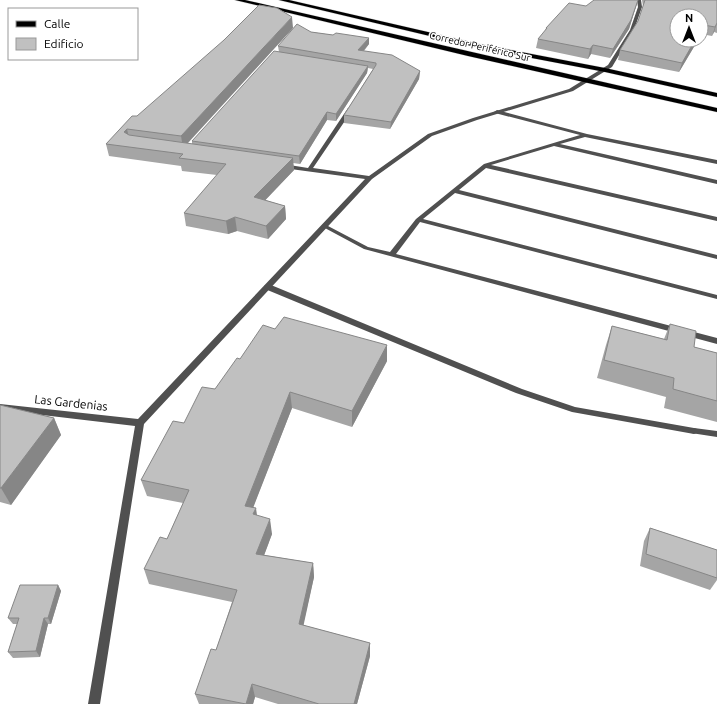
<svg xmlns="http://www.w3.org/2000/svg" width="717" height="704" viewBox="0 0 717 704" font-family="Ubuntu,sans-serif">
<rect width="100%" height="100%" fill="#fff"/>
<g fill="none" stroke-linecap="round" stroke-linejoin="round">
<defs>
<g id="primary">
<path d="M235,0H245L717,108V112L468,56Z"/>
<path d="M279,0H289L480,44L605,68L717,93V97L605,72L480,48Z"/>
</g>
</defs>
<use href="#primary" stroke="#dbdbdb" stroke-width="1"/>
<g fill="#505050" fill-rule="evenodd">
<path d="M497,110L587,134L717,160V164L585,137L560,144L717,180V184L554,146L491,165L717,217V221L486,168L459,190L717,255V259L455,193L423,219L717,295V299L420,222L396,254L717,338V344L364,249L323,227L324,226H328L368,247L390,252L416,219L484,164L580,135L495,113L494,112Z"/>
<path d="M265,285H271L522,389L575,407L694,428L697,429L698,431L697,433L694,434L572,412L516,393L265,289L264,287Z"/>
</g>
<g fill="#505050" fill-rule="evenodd">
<path d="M637,0H641L642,7L634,30L612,67L573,91L477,120L432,136L372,179L144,424L100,704H88L135,426L0,410V404L138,419L365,179L283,168L280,166L283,164L308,168L348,108L353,109L313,168L369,176L428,134L473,118L569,89L608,65L630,30L638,7Z"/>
<path d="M694,428L717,431V437L691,433L690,431L691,429Z"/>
</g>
<use href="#primary" fill="#000" fill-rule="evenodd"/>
</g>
<g fill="#a5a5a5">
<path d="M638,0L629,29L610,58L591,54L588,59L536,48L538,39L545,31L546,28L586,6Z"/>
<path d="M642,0H717V33L714,32L712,36L701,34V35V16L677,40H698L679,72L618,60L620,50L638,21L643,6Z"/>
<path d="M293,28L188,143L192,144V141L279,52L278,46L311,32L333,35L369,38V44L364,51L420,71L419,79L390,129L344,123V115L373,69L368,68L367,73L336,121L327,120L300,164L293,163L294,170L265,200L285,206L286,219L268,239L237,231L228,234L186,226L184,213L217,175L182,171L181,166L109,156L106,144L137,116Z"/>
<path d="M670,324L694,347L717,353V422L664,408L666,397L597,378L606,345L612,326L664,339Z"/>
<path d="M275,329L387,345V361L352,427L292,408L253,507L257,516L272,534L264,555L313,563L314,577L303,625L370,643V656L357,704H278L255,697L253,704H199L195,694L216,650L232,602L149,584L144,569L167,539L183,503L147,496L141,480L184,423L215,389L240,359Z"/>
<path d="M0,405L54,418L61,435L11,505L0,502Z"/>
<path d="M650,528L717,550V580L710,590L640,566L644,541Z"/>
<path d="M58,585L61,591L51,624H48L40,657L13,658L8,652L17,624H13L8,618Z"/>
</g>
<g fill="#868686">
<path d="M638,0L629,29L610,58L613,49Z"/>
<path d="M292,17L293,28L183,148L181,136Z"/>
<path d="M717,23L714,32L712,36L715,27Z"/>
<path d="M704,25L701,35V31Z"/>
<path d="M369,38V44L358,57V50Z"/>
<path d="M695,40H698L679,72L682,63Z"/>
<path d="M593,45L591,54L588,59L590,49Z"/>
<path d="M368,66L367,73L336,121V114Z"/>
<path d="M420,71L419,79L390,129L391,122Z"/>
<path d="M327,112V120L300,164L299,156Z"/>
<path d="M127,129L130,142L124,132Z"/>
<path d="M293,158L294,170L256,210L254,197Z"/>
<path d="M285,206L286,219L268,239L266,226Z"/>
<path d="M235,217L237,231L228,234L226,221Z"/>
<path d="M387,345V361L352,427V411Z"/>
<path d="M290,392L292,408L248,521L245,506Z"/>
<path d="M54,418L61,435L11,505L1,488Z"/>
<path d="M256,508L258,523L253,514Z"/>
<path d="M270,519L272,534L259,569L256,554Z"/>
<path d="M313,563L314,577L301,637L299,624Z"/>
<path d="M58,585L61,591L51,624L48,618Z"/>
<path d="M44,618L48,624L40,657L36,651Z"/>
<path d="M370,643V656L357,704H354Z"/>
<path d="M252,684L255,697L253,704H246Z"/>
</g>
<g fill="#c0c0c0" stroke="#868686">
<path d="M594,0H638L631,20L613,49L593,45L590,49L538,39L547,28H546L569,3L586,6Z"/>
<path d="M645,0H717V23L715,27L704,25L701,31V16H677V40H695L682,63L620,50L638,21Z"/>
<path d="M259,5L277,8L292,17L181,136L127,129L124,132L129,135L293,158L254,197L285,206L266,226L235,217L226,221L184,213L226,164L179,158L183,154L106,144L132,116H137L224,40Z"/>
<path d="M297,24L311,32L333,35L336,33L369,38L358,50L392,55L420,71L391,122L344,115L376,65V63L278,46Z"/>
<path d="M274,51L368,66L336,114L327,112L299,156L192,141Z"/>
<path d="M284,317L387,345L352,411L290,392L245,506L256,508L253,514L270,519L256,554L313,563L299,624L370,643L354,704H319L252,684L246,704L195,694L211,649L216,650L237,590L144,569L160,537L167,539L189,490L141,480L173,421L184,423L202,387L215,389L237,358L240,359L263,325L275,329Z"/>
<path d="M670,324L696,331L694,347L717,353V401L673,389L674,378L604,360L612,326L667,340Z"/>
<path d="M0,405L54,418L1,488H0Z"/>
<path d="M650,528L717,550V578L646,554Z"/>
<path d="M20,585H58L48,618H44L36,651L8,652L19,618H8Z"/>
</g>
<g text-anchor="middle" stroke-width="3" stroke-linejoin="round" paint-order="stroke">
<g font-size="10" fill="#000" stroke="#fff">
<text transform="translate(480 46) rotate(13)" y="4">Corredor Periférico Sur</text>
</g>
<g font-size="12" fill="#000" stroke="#fff">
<text transform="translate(71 403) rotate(6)" y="4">Las Gardenias</text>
</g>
</g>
<rect x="8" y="8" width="130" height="52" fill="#ffffff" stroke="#999999"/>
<rect x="16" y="21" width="20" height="6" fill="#000000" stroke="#999999"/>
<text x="44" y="28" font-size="12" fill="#000000">Calle</text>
<rect x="16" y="38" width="20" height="12" fill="#c0c0c0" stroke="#999999"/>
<text x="44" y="48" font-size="12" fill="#000000">Edificio</text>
<g transform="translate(689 28)"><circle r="19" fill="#ffffff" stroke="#999999"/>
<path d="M0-3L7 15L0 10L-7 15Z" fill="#000000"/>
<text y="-6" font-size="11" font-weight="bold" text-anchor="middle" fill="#000000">N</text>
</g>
</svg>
